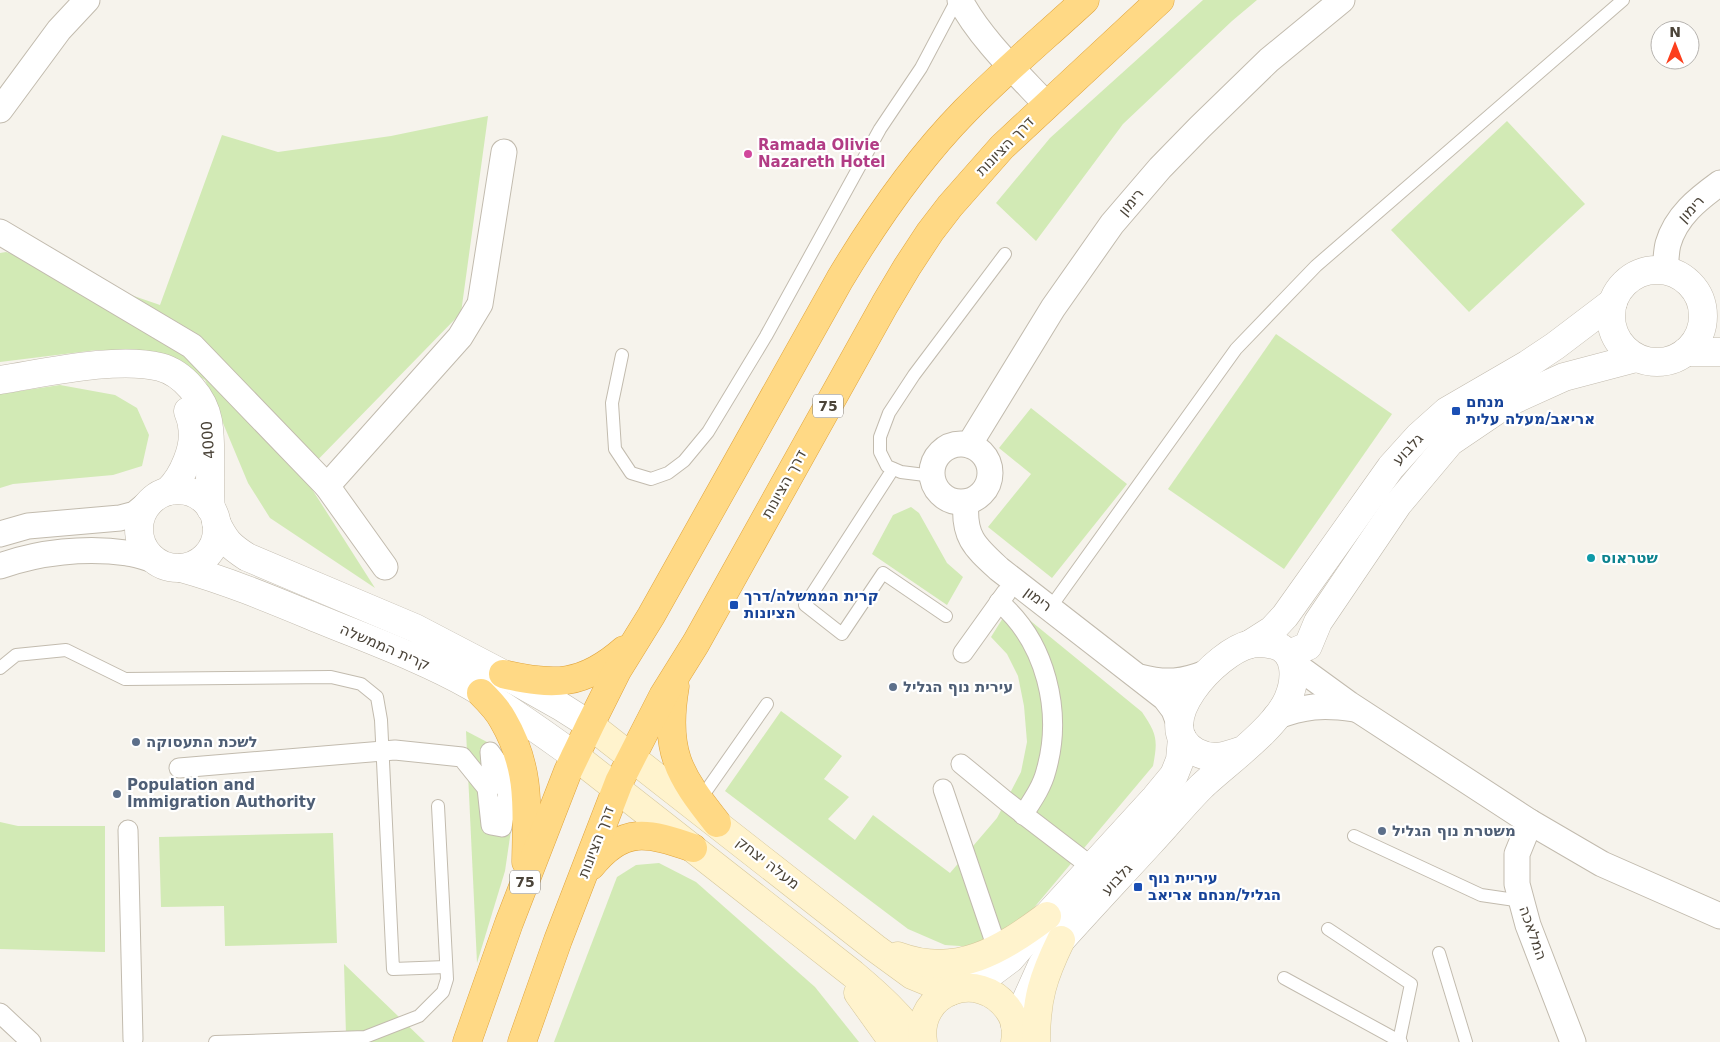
<svg xmlns="http://www.w3.org/2000/svg" width="1720" height="1042" viewBox="0 0 1720 1042" font-family="'DejaVu Sans',Heebo,sans-serif">
<rect width="100%" height="100%" fill="#f6f3ec"/>
<g fill="#d2eab5">
<path d="M1203,0H1257L1232,21L1123,124L1036,241L996,203L1050,138Z"/>
<path d="M488,116L461,313L303,475L375,588L270,518L248,483L205,380L163,354L97,350L0,362V253L6,252L160,305L222,135L278,152L391,136Z"/>
<path d="M1507,121L1585,204L1469,312L1391,230Z"/>
<path d="M1276,334L1392,414L1284,569L1168,489Z"/>
<path d="M60,385L115,395L137,408L149,435L142,466L113,475L13,484L0,488V394Z"/>
<path d="M1031,408L1127,484L1052,578L988,527L1031,474L999,448Z"/>
<path d="M911,507L919,513L947,563L963,577L947,605L872,554L893,515Z"/>
<path d="M1011,605L1142,712C1157,734 1158,740 1153,766L1032,910L1010,926L974,947L945,945L908,929L725,791L781,711L842,756L824,779L849,797L828,819L855,840L873,815L950,873L997,818L1021,772L1027,742L1024,706L1018,676L1007,654L991,637Z"/>
<path d="M466,731L487,742L508,768L515,803L505,871L477,963Z"/>
<path d="M0,822L18,826H105V952L0,949Z"/>
<path d="M333,833L337,943L225,946L224,906L161,907L159,837Z"/>
<path d="M659,863L696,882L815,987L859,1042H554L617,877L636,865Z"/>
<path d="M344,964L425,1042H246L346,1035Z"/>
</g>
<g fill="none" stroke-linecap="round" stroke-linejoin="round">
<defs>
<g id="service">
<path d="M622,355L612,403L615,449L631,473L651,479L668,473L684,461L708,432L766,336L880,129L921,68L957,0"/>
<path d="M893,469L805,605L842,634L883,573L946,616"/>
<path d="M933,476L901,472L887,466L880,452V437L889,413L914,375L1005,254"/>
<path d="M1050,608L1236,349L1316,266L1623,0"/>
<path d="M0,668L16,655L66,650L125,679L331,677L361,684L377,697L381,720L393,969L446,967"/>
<path d="M699,801L767,704"/>
<path d="M1354,836L1481,895L1522,901"/>
<path d="M1328,929L1411,984L1399,1041"/>
<path d="M1439,953L1466,1042"/>
<path d="M1284,978L1401,1042"/>
<path d="M215,1042L365,1037L419,1016L443,992L447,979L438,806"/>
</g>
<g id="pedestrian">
<path d="M999,602C1046,642 1063,712 1046,771C1042,787 1032,801 1023,815"/>
<path d="M963,653L1006,593"/>
<path d="M961,764L1006,801L1092,867"/>
<path d="M179,768L395,750L462,757L487,788L491,825L502,827L508,793L491,764L490,752L524,799"/>
<path d="M943,789L997,948"/>
<path d="M128,830L133,1039"/>
<path d="M0,1013L31,1042"/>
</g>
<g id="minor">
<path d="M960,0C979,37 1018,74 1046,104"/>
<path d="M0,110L59,30L87,0"/>
<path d="M0,232L192,346L327,486L385,567"/>
<path d="M1665,271C1666,262 1666,252 1668,244C1676,216 1698,199 1720,183"/>
<circle cx="961" cy="473" r="29"/>
<path d="M969,445L1053,308L1112,224L1160,168L1200,127L1269,60L1342,0"/>
<path d="M327,486L460,337L480,304L504,152"/>
<path d="M966,502C963,537 975,547 999,569L1165,698L1174,710L1180,726"/>
<path d="M0,534L28,526L120,518L135,514L146,505"/>
<path d="M0,566C39,552 86,547 127,553C137,554 147,558 157,561"/>
<path d="M1294,664L1349,704L1530,822L1602,864L1720,916"/>
<path d="M1140,677C1166,684 1183,682 1208,672"/>
<path d="M1275,717C1304,706 1323,704 1354,709"/>
<path d="M1530,822L1517,854V884L1528,925L1573,1042"/>
</g>
<g id="tertiary">
<circle cx="1657" cy="316" r="46"/>
<path d="M1686,352H1720"/>
<path d="M0,380C45,373 117,356 160,367C183,373 204,398 208,421C213,451 208,480 211,509"/>
<circle cx="178" cy="529" r="39"/>
<path d="M168,491C183,477 196,447 192,426C192,421 189,415 188,411"/>
<path d="M216,522C225,541 230,546 247,557L415,628L503,674L560,706L590,725"/>
<path d="M181,568C228,581 273,600 319,619C370,640 423,659 471,686C507,707 541,732 575,756"/>
<path d="M1250,644L1272,630L1285,616L1391,467L1419,436L1447,411L1528,364L1555,346L1613,302"/>
<path d="M1289,654L1308,646L1318,622L1398,504L1450,442L1509,402L1564,377L1636,358"/>
<path d="M967,987L986,977L1010,959L1047,916L1155,798L1174,775L1180,760L1182,738"/>
<path d="M1015,1025L1042,965L1052,950C1084,914 1117,879 1150,843C1167,825 1183,805 1201,787C1225,764 1275,729 1288,699C1296,680 1298,651 1274,645C1267,643 1259,642 1251,644C1217,651 1147,725 1196,752C1213,761 1226,756 1243,750"/>
</g>
<g id="secondary">
<path d="M590,725L875,948L912,975L951,991"/>
<path d="M575,756L853,974C878,995 900,1015 919,1042"/>
<path d="M898,956C957,978 1001,950 1047,916"/>
<path d="M858,993L893,1042"/>
<path d="M923,1042C915,991 979,968 1008,1009C1015,1018 1017,1031 1015,1042"/>
<path d="M1036,1042C1036,999 1043,977 1061,940"/>
</g>
<g id="trunk">
<path d="M503,674C554,686 583,686 624,650"/>
<path d="M675,686C664,751 678,774 717,823"/>
<path d="M481,693C489,701 498,710 503,720C531,768 527,809 526,862"/>
<path d="M591,866C624,825 648,833 693,848"/>
<path d="M467,1042L509,923L568,771L590,725L617,671L651,616L840,279C876,219 916,161 965,111C1003,72 1045,37 1085,0"/>
<path d="M522,1042L558,940L619,782L663,696L696,643L885,304L907,267L930,232L950,206L1002,147L1160,0"/>
</g>
</defs>
<use href="#service" stroke="#c2bbae" stroke-width="14"/>
<use href="#pedestrian" stroke="#c2bbae" stroke-width="21"/>
<use href="#minor" stroke="#c2bbae" stroke-width="27"/>
<use href="#tertiary" stroke="#c2bbae" stroke-width="29"/>
<use href="#secondary" stroke="#d6c79b" stroke-width="29"/>
<use href="#trunk" stroke="#e0a43c" stroke-width="29"/>
<use href="#service" stroke="#fff" stroke-width="12"/>
<use href="#pedestrian" stroke="#fff" stroke-width="19"/>
<use href="#minor" stroke="#fff" stroke-width="25"/>
<use href="#tertiary" stroke="#fff" stroke-width="28"/>
<use href="#secondary" stroke="#fff3cd" stroke-width="28"/>
<use href="#trunk" stroke="#ffd985" stroke-width="28"/>
</g>
<circle fill="#d1479c" stroke="#fff" stroke-width="2" cx="748" cy="154" r="5"/>
<g fill="#1a4fb4" stroke="#fff" stroke-width="2">
<rect x="1451" y="406" width="10" height="10" rx="2.5"/>
<rect x="729" y="600" width="10" height="10" rx="2.5"/>
<rect x="1133" y="882" width="10" height="10" rx="2.5"/>
</g>
<circle fill="#0f9aa8" stroke="#fff" stroke-width="2" cx="1591" cy="558" r="5"/>
<g fill="#5c6f8a" stroke="#fff" stroke-width="2">
<circle cx="893" cy="687" r="5"/>
<circle cx="136" cy="742" r="5"/>
<circle cx="117" cy="794" r="5"/>
<circle cx="1382" cy="831" r="5"/>
</g>
<g text-anchor="middle" stroke-width="4.5" stroke-linejoin="round" paint-order="stroke">
<g fill="#fff" stroke="#817c74" stroke-width="1">
<rect x="813" y="394.5" width="30" height="23" rx="4"/>
<rect x="510" y="870.5" width="30" height="23" rx="4"/>
</g>
<g font-size="14" font-weight="bold" fill="#4b4439">
<text x="828" y="411">75</text>
<text x="525" y="887">75</text>
</g>
<g font-size="15" font-weight="bold" fill="#b23c85" stroke="#fff" text-anchor="start">
<text x="758" y="150">Ramada Olivie<tspan x="758" dy="17">Nazareth Hotel</tspan></text>
</g>
<g font-size="15" fill="#4b4439" stroke="#fff">
<text transform="translate(1005 146) rotate(-46)" y="5">דרך הציונות</text>
<text transform="translate(1131 202) rotate(-50)" y="5">רימון</text>
<text transform="translate(1691 209) rotate(-47)" y="5">רימון</text>
<text transform="translate(208 440) rotate(-95)" y="5">4000</text>
<text transform="translate(1408 449) rotate(-47)" y="5">גלבוע</text>
<text transform="translate(784 484) rotate(-61)" y="5">דרך הציונות</text>
<text transform="translate(1038 599) rotate(37)" y="5">רימון</text>
<text transform="translate(385 647) rotate(23)" y="5">קרית הממשלה</text>
<text transform="translate(596 842) rotate(-69)" y="5">דרך הציונות</text>
<text transform="translate(768 863) rotate(38)" y="5">מעלה יצחק</text>
<text transform="translate(1117 879) rotate(-47)" y="5">גלבוע</text>
<text transform="translate(1533 933) rotate(71)" y="5">המלאכה</text>
</g>
<g font-size="15" font-weight="bold" fill="#164399" stroke="#fff" text-anchor="start">
<text x="1466" y="407">מנחם<tspan x="1466" dy="17">אריאב/מעלה עלית</tspan></text>
<text x="744" y="601">קרית הממשלה/דרך<tspan x="744" dy="17">הציונות</tspan></text>
<text x="1148" y="883">עיריית נוף<tspan x="1148" dy="17">הגליל/מנחם אריאב</tspan></text>
</g>
<g font-size="15" font-weight="bold" fill="#0d838f" stroke="#fff" text-anchor="start">
<text x="1601" y="563">שטראוס</text>
</g>
<g font-size="15" font-weight="bold" fill="#4e5e75" stroke="#fff" text-anchor="start">
<text x="903" y="692">עירית נוף הגליל</text>
<text x="146" y="747">לשכת התעסוקה</text>
<text x="127" y="790">Population and<tspan x="127" dy="17">Immigration Authority</tspan></text>
<text x="1392" y="836">משטרת נוף הגליל</text>
</g>
</g>
<g transform="translate(1675 45)"><circle r="24" fill="#ffffff" stroke="#b7b4b0"/>
<path d="M0-4L9 19L0 12L-9 19Z" fill="#fc3f1d"/>
<text y="-8" font-size="14" font-weight="bold" text-anchor="middle" fill="#4b4439">N</text>
</g>
</svg>
